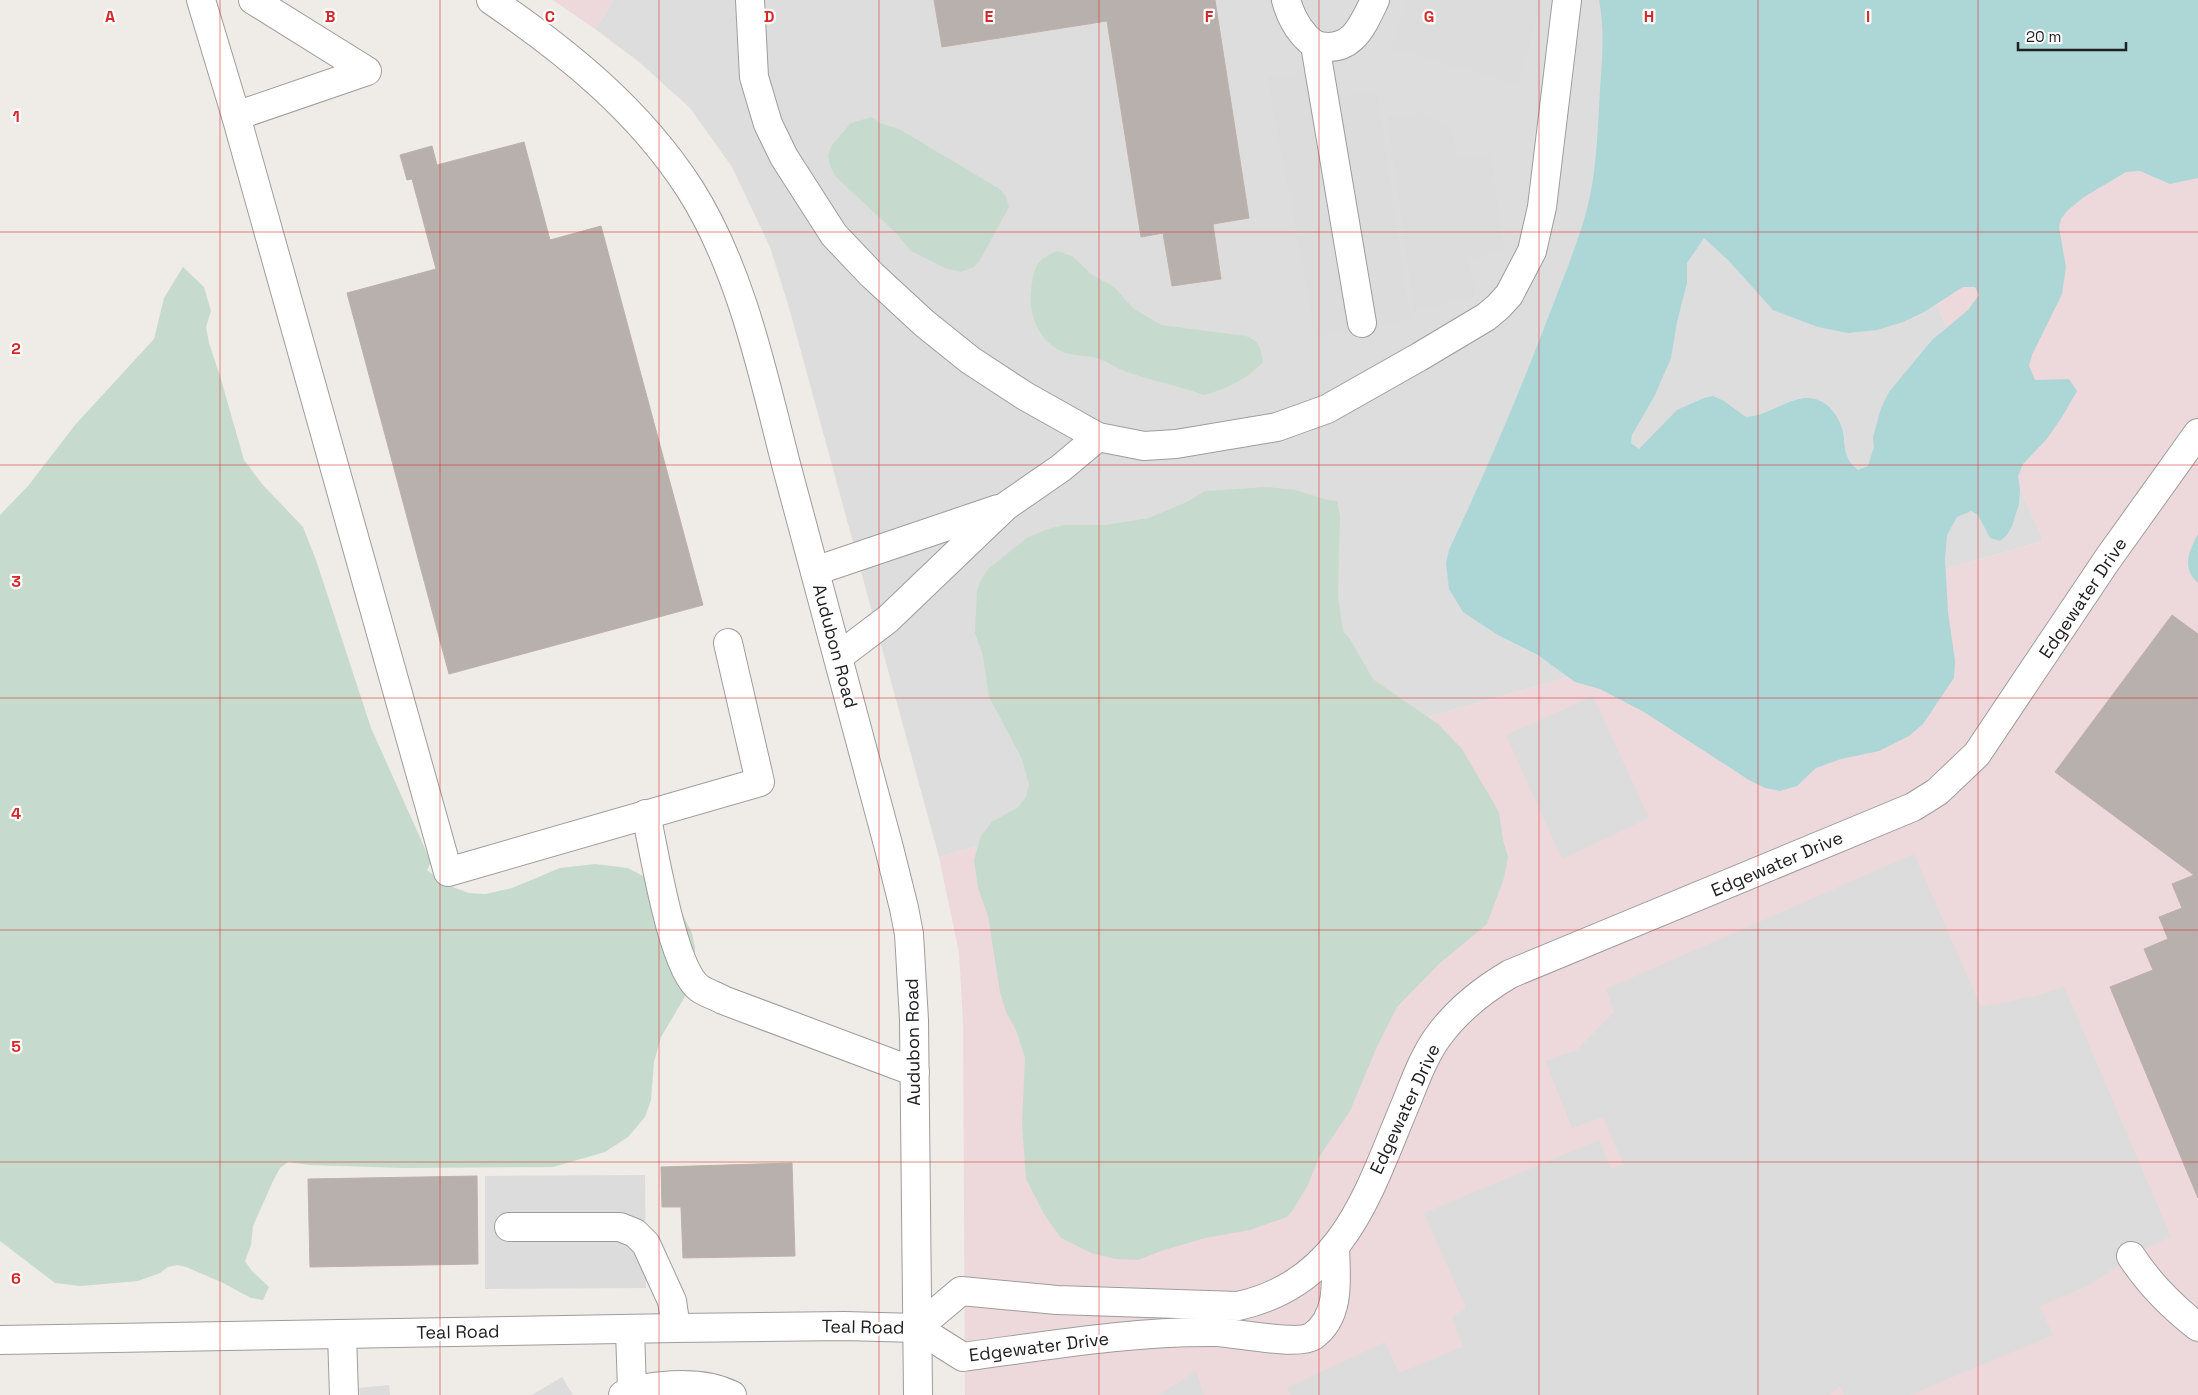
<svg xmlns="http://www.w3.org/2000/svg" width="2198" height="1395" viewBox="0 0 2198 1395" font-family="'Space Grotesk',sans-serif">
<rect width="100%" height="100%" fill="#efebe7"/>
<path fill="#dedddd" d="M614,0H1799L2044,541L939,857L788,304L770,247L732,167L690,108L639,62L595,29Z"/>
<g fill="#edd9dc">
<path d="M553,0H614L595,29Z"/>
<path d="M1799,0H2198V1395H965L963,1020L959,953L939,857L2044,541Z"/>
</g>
<g fill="#c6dbcd">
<path d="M872,117L880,123L899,129L998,188L1006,196L1009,207L980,260L974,267L961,272L945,268L911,251L894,231L836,177L830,166L828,155L832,145L851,123Z"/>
<path d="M1057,251L1072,256L1091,274L1114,287L1134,309L1161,325L1246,336C1260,342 1261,348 1263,362C1248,379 1226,389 1204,395C1179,386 1153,381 1127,372C1118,369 1109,363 1100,359C1089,355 1077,356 1066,353C1041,345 1028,316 1031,292C1034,268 1034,261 1057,251Z"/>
<path d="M183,267L204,287L211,311L206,327L209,343L220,376L244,460L262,484L303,527L316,560L371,728L431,862L427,870L447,885L469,893L485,894L512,888L560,868L595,864L628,868L656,883L677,903L692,933L695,947V973L683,1000L661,1037L654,1062L651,1100L645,1117L628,1137L605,1152L553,1167L404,1168L310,1165L288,1162L280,1168L273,1181L253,1226L251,1245L245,1261L252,1271L269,1287L263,1300L251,1298L221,1282L186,1267L177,1265L168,1267L160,1273L138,1281L81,1286L55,1283L0,1241V515L28,486L75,425L154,339L164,298Z"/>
<path d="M1267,487L1295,490L1328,500L1337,501L1340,516L1338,597L1343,631L1350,639L1373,679L1438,724L1462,749L1499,812L1503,840L1508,857L1504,878L1487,924L1439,964L1397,1007L1376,1049L1350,1111L1319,1157L1308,1185L1293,1210L1287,1217L1250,1230L1205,1238L1161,1251L1138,1260L1116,1259L1091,1253L1061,1238L1044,1214L1026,1179L1022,1124L1025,1058L1016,1030L1006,1012L1000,992L988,916L978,888L974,860L981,836L992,822L1018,807L1026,797L1029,785L1022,759L989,697L983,656L975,633L977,590L981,580L988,569L1028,537L1048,529L1064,525H1105L1149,518L1189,501L1205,491Z"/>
</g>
<g fill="#dcdcdc">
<path d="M1405,0H1542L1518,84L1391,48Z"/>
<path d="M1309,72L1344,96L1377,92L1410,319L1316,337L1267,76Z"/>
<path d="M1423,113L1450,126L1458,158L1491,152L1504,251L1469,259L1475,297L1415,312L1387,116Z"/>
<path d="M1593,696L1649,818L1562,859L1506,735Z"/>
<path d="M1914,854L1981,1007L2040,995L2064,986L2171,1237L2143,1249L2088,1286L2040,1306L2053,1335L1910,1395H1844L1840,1386L1829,1395H1291L1287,1388L1385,1342L1399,1373L1463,1347L1452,1317L1466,1308L1424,1213L1599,1140L1611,1169L1623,1164L1603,1117L1572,1128L1545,1061L1577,1050L1614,1012L1606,989Z"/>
<path d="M645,1175L646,1288L485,1289V1176Z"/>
<path d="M1196,1371L1204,1395H1159Z"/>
<path d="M562,1377L573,1395H532Z"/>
<path d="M389,1385L390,1395H360L359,1388Z"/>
</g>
<g fill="#add6d7" fill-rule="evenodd">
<path d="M1599,0H2198V178L2170,184L2140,171L2126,172L2084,197L2067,211L2061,219L2059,227L2066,267L2062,294L2032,355L2029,366L2035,380L2069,379L2077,391L2062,417L2046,440L2023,464L2018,476L2020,489L2019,504L2012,526L2007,535L2000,541L1990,538L1978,515L1971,511L1957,517L1947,535L1945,559L1948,612L1955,661L1954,678L1923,724L1909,736L1879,751L1841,759L1816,768L1797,786L1780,791L1765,788L1749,780L1644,712L1600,689L1575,682L1538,655L1498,635L1463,612L1449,589L1446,563L1449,550C1486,471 1520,392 1551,310C1565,273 1582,234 1590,196C1597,162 1598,125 1600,90C1602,60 1605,30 1599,0ZM1704,238L1729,261L1773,310L1818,327L1848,333L1877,330L1903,322L1924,312L1963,287H1975L1979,295L1968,310L1932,340L1889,392L1881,408L1873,437L1874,447L1868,466L1858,470C1855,467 1849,463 1848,458C1843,449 1845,437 1842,428C1836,411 1824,397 1805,398C1785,400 1767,416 1746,417L1724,401L1713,396L1704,398L1677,410L1639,449L1631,443L1632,435L1655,395L1671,358L1677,322L1687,283V263Z"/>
<path d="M2198,534V583C2181,568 2189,551 2198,534Z"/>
</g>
<g fill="#b8b0ad" stroke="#bfb0ab">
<path d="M934,0H1215L1249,218L1213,224L1221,279L1172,286L1163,233L1141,237L1107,21L942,47Z"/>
<path d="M524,142L550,240L601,226L703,605L449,674L347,293L436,269L412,179L407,180L400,155L432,146L437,165Z"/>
<path d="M2172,615L2198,634V1198L2110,987L2153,970L2144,949L2168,939L2159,917L2182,908L2172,884L2194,875L2055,772Z"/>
<path d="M792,1163L795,1256L683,1258L681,1207H662L661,1167Z"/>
<path d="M477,1176L478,1264L310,1267L308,1179Z"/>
</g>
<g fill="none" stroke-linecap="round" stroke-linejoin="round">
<defs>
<g id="minor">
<path d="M201,0L236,116L448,872L760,782L728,643"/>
<path d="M491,0C567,52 639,110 690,189C742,271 763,375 787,468C821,595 855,721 889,848L904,908L909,934L914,1020L918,1395"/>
<path d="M750,0L754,77L768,124L784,157L834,235L872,275L924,323L970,360L1025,396L1098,437L1144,446L1176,444L1277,427L1327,409L1419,357L1486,317L1498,307L1509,295L1532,251L1542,207L1567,0"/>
<path d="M1286,0C1291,18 1300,34 1315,45"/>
<path d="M236,116L367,71L253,0"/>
<path d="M1362,323L1315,45C1351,55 1362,27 1375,0"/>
<path d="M815,571L998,509"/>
<path d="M838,657L888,619L1006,506L1061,468L1098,437"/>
<path d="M646,814C654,850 672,967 699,988C706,993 716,996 723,1000L915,1072"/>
<path d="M509,1227H620L635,1233L646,1244L672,1301L676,1328"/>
<path d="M2131,1256C2150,1285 2171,1306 2198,1327"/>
<path d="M917,1328L961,1291L1057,1300L1238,1306C1344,1283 1369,1190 1406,1103C1415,1081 1423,1058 1437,1038C1457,1010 1481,991 1510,974L1913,807L1937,792L1977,754L2107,560L2198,433"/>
<path d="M917,1328L963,1357C1046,1346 1131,1331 1216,1332C1237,1333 1298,1346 1313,1336C1341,1316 1336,1278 1335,1248"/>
<path d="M342,1334L344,1395"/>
<path d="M0,1340L676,1328L844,1326L917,1328"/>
<path d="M632,1390C664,1385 701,1380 732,1395"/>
<path d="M623,1395L632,1390L630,1330"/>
</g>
</defs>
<use href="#minor" stroke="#9d9d9d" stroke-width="30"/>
<use href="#minor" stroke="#fff" stroke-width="28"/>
</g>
<path fill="none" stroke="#d62828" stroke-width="1" stroke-opacity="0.55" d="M220,0V1395M440,0V1395M659,0V1395M879,0V1395M1099,0V1395M1319,0V1395M1539,0V1395M1758,0V1395M1978,0V1395M0,232H2198M0,465H2198M0,698H2198M0,930H2198M0,1162H2198"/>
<g text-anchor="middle" stroke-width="4.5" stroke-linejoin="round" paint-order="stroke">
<g font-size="18" fill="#202020" stroke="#fff">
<text transform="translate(2083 598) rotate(-56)" y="6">Edgewater Drive</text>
<text transform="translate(835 646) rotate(75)" y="6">Audubon Road</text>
<text transform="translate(1777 864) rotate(-23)" y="6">Edgewater Drive</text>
<text transform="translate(913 1042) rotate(-91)" y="6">Audubon Road</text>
<text transform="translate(1405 1109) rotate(-65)" y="6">Edgewater Drive</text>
<text transform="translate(863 1327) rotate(1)" y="6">Teal Road</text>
<text transform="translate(458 1332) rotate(-1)" y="6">Teal Road</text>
<text transform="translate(1039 1347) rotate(-7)" y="6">Edgewater Drive</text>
</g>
</g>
<g font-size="16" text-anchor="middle" font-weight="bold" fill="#d62828" stroke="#fff" stroke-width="4.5" stroke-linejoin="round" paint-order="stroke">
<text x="110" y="22">A</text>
<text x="330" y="22">B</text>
<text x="550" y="22">C</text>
<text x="769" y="22">D</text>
<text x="989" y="22">E</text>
<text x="1209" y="22">F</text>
<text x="1429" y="22">G</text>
<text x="1649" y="22">H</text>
<text x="1868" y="22">I</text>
<text x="16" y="122">1</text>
<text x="16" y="354">2</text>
<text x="16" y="587">3</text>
<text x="16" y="819">4</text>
<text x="16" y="1052">5</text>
<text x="16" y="1284">6</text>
</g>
<path d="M2018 42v8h108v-8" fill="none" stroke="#202020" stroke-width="2.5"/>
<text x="2026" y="42" font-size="15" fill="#202020" stroke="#ffffff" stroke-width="4" paint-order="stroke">20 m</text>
</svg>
